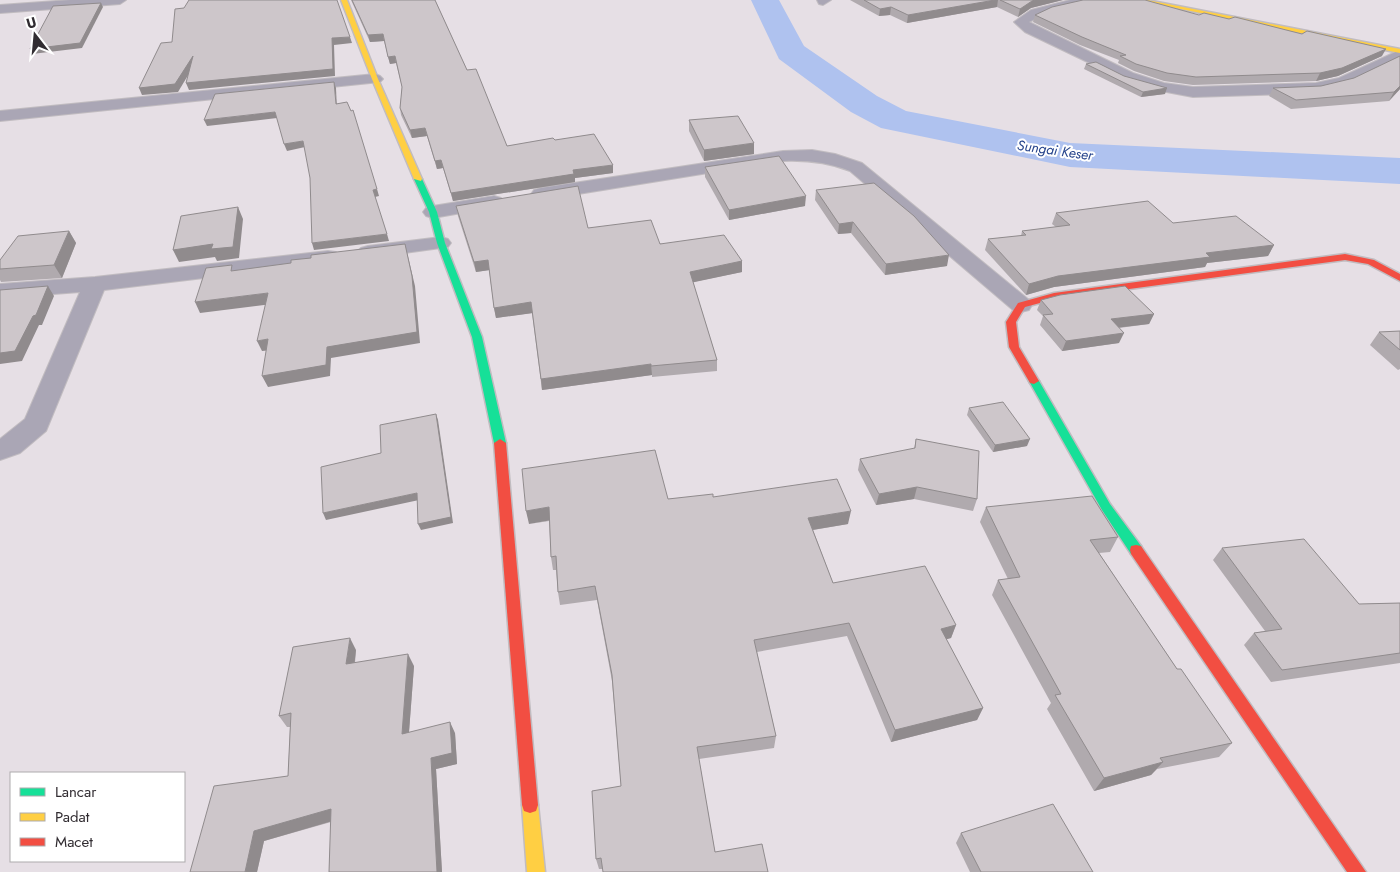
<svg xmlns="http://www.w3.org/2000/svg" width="1400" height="872" viewBox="0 0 1400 872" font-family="Jost,sans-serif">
<rect width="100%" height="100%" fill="#e6dfe5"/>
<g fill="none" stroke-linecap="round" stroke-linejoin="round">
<path fill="#afc2ef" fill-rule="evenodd" d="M751,0H779L804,46L877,96L906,111L1070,143L1400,158V184L1070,167L881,128L851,112L779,59Z"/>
<defs>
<g id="street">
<path d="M70,0H126L120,4L0,13V5Z"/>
<path d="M817,0H831L823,5L819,4Z"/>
<path d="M1070,0H1095L1093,3L1049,12L1029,22L1133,73L1164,83L1193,87L1316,83L1339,78L1400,50V60L1349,85L1316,93L1193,97L1156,90L1123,79L1025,32L1014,22L1031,10Z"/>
<path d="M375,74L380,76L383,79L380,82L0,121V111Z"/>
<path d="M812,150L835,154L862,163L1029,300L1032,305L1029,310L1021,312L1013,310L850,171C827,162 807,160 783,161L541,200L534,198L531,194L534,190L541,188L783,151Z"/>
<path d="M494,196L501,198L504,202L501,206L433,218L426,216L423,212L426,208L433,206Z"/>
<path d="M441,237L448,239L451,243L448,247L368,258L361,256L357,252L361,248L368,246Z"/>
<path d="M328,251L336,252L339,257L336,262L104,290L46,431L20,453L0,460V439L25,419L80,292L0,298V284L95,277Z"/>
</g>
<g id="fast">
<path d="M415,177L422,179L437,212L445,243L482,337L506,443L504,446L500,447L494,443L472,337L437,243L429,212L414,179Z"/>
<path d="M1034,378L1039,381L1110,504L1141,546L1142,550L1141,554L1136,555L1131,554L1102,510L1029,381Z"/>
</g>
<g id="slow">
<path d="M341,0H347L378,79L422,179L421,181L414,179L372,79Z"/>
<path d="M1136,0H1147L1400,49V53Z"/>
<path d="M530,797L536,799L538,805L545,872H527L522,805L524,799Z"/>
</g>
<g id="jam">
<path d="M1345,254L1374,260L1400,274V281L1368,264L1345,260L1055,299L1025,307L1016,322L1019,347L1039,381L1034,384L1030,383L1009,347L1006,322L1018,303L1054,293Z"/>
<path d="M500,439L506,443L538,805L536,811L530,813L524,811L522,805L494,443Z"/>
<path d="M1136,545L1141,546L1366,872H1347L1131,554L1130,550L1131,546Z"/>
</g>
</defs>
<use href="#street" stroke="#c1bcc0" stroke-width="2"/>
<use href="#fast" stroke="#c1bcc0" stroke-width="3"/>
<use href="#slow" stroke="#c1bcc0" stroke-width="3"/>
<use href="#jam" stroke="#c1bcc0" stroke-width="3"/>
<use href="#street" fill="#aaa6b5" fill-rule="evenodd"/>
<use href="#fast" fill="#16e098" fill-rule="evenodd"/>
<use href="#slow" fill="#ffcf43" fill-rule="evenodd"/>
<use href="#jam" fill="#f24e42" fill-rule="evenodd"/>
</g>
<g fill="#b0aaae">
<path d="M351,0H435L467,70L507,146L555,140L613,173L575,178V182L453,201L443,168L437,169L427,136L412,138L401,115L400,108L402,87L396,63L390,64L384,41L370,42Z"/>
<path d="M850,0H1063L1031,8L1018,17L997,7L907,23L890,15L879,16Z"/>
<path d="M1035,15H1199L1382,56L1338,76L1316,81L1193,85L1164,81L1134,71L1118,63L1119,60L1080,45L1033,22Z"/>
<path d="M1086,64L1124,76L1165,94L1141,97L1084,69Z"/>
<path d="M1273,88L1400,89L1389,101L1291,109L1269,96Z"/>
<path d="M689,120L754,154L704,161L689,131Z"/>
<path d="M705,167L805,206L729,220L705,177Z"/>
<path d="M816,190L947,266L885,275L851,233L838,234L815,200Z"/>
<path d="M456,206L588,228L742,261V272L693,282L717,360V371L652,377V375L542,390L532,313L496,318L494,308L489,270L476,272L458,216Z"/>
<path d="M1056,213L1173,223L1274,245L1268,256L1207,263L1205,267L1054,287L1026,295L985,250L988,239L1021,236L1022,231L1056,227L1052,224Z"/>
<path d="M69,231L76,243L62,278L1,282L0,280V260Z"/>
<path d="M1041,300L1154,314L1149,324L1119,328V343L1062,351L1040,325L1043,316L1037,310Z"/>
<path d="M1400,331V369L1398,370L1370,345L1379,332Z"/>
<path d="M969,408L1027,446L993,452L967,415Z"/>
<path d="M916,439L977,499L973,511L914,499L876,505L858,470L860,459L914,449Z"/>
<path d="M713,497L848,524L813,530L833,583L956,625L951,638L946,639L983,708L977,720L891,742L847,636L757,652L776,736L774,748L699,759L715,852L768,872L602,869H599L596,859L621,786L612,681L597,600L560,605L558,592L556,570H553L551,557L549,521L529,524L668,499Z"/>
<path d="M986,507L1118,537L1110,552L1099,553L1177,669L1232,743L1219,757L1157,769L1151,775L1094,791L1047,709L1051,703L992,595L998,580L1008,579L980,522Z"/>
<path d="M1222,548L1359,604L1400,603V663L1271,682L1244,645L1254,633L1265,631L1213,560Z"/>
<path d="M356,650L355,663L414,666L409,732L455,733L457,764L436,769L442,872H329L331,822L264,841L257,872H190L288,776L290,727H287L279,716Z"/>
<path d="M961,833L1093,872H970L956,843Z"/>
</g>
<g fill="#908b8d">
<path d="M995,0H998L997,7L907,23L908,15Z"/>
<path d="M1035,0H1063L1031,8L1018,17L1020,9L1032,1Z"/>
<path d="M101,3L103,7L82,48L32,54L30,49Z"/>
<path d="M891,7L890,15L879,16L880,9Z"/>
<path d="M383,34L384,41L370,42L368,35Z"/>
<path d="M350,37L352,43L334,45L335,76L189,90L186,83L332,38Z"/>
<path d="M1386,49L1382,56L1338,76L1316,81L1320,73Z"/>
<path d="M193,56L196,62L178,92L142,95L139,88Z"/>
<path d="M395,56L396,63L390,64L388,57Z"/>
<path d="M334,82L336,88L337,110L336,104Z"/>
<path d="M1400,86V89L1389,101L1394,92Z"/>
<path d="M1167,88L1165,94L1141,97L1143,92Z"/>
<path d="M275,112L277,118L207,126L204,120Z"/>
<path d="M425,128L427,136L412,138L410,130Z"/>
<path d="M303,141L305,147L287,151L284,144Z"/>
<path d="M754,143V154L704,161V150Z"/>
<path d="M441,160L443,168L437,169L435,161Z"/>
<path d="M613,165V173L575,178V182L453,201L451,193L573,170Z"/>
<path d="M377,189L379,196L375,197L373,190Z"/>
<path d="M806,196L805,206L729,220V210Z"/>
<path d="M238,207L243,219L239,258L217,261L215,257L179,262L173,250Z"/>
<path d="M853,222L851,233L838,234L839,224Z"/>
<path d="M69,231L76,243L62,278L54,265Z"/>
<path d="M387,234L389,241L314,250L312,243Z"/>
<path d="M405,244L415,286L420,343L331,358L330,376L268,387L262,376L327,347Z"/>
<path d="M1274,245L1268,256L1207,263L1205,267L1054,287L1026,295L1029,284L1058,276L1206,253Z"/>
<path d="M949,255L947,266L885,275L886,264Z"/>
<path d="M488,260L490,270L476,272L474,262Z"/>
<path d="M742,261V272L690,283V272Z"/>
<path d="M48,286L54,296L42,325H39L22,361L0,364V353Z"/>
<path d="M268,293L272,304L200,313L195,302Z"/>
<path d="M531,302L533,313L496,318L494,308Z"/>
<path d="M1154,314L1149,324L1106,329L1111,319Z"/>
<path d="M1124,333L1119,343L1062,351L1066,341Z"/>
<path d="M268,339L273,350L262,351L257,341Z"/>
<path d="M651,364L652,375L542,390L541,379Z"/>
<path d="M436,414L438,420L453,523L421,530L418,524Z"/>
<path d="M1030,439L1027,446L993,452L995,445Z"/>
<path d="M917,487L914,499L876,505L879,494Z"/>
<path d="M417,493L419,500L326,520L323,513Z"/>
<path d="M549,507L552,520L529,524L526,511Z"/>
<path d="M851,511L848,524L806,531L808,518Z"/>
<path d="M956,625L951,638L936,642L941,629Z"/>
<path d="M350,638L356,650L353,676L346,664Z"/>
<path d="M408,654L414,666L408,745L402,734Z"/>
<path d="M983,708L977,720L891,742L895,730Z"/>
<path d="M450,722L455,733L457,764L436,769L442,872H437L431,758Z"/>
<path d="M1163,762L1151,775L1094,791L1104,778Z"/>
<path d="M331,809L339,819L264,841L257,872H245L254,831Z"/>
</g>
<g fill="#cdc6ca" stroke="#908b8d">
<path d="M189,0H337L350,37L332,38L333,69L186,83L193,56L175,84L139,88L161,43L172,42L175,9L184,8Z"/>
<path d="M352,0H435L467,70L476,69L507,146L553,138L555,140L594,134L613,165L573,170L574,174L451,193L441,160L435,161L425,128L410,130L400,108L402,87L395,56L388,57L383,34L368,35Z"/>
<path d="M864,0H995L908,15L891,7L880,9Z"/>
<path d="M1000,0H1035L1032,1L1020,9Z"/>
<path d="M1083,0H1145L1199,15L1204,13L1229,19L1235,17L1302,34L1307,31L1386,49L1342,68L1320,73L1196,77L1167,73L1136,64L1120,56L1126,55L1082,37L1035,15L1052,7Z"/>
<path d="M101,3L80,43L30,49L53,6Z"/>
<path d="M1400,56V86L1394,92L1296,100L1273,88L1321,86L1354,78Z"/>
<path d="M1096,62L1124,76L1167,88L1143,92L1086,64Z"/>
<path d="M334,82L336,104L347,102L351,111L353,110L377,189L373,190L387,234L312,243L310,178L303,141L284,144L275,112L204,120L215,94Z"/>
<path d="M738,116L754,143L704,150L689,120Z"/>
<path d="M779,156L806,196L729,210L705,167Z"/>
<path d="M874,183L914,216L949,255L886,264L853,222L839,224L816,190Z"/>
<path d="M578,186L588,228L651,220L660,244L724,235L742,261L690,272L717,360L651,366V364L541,379L531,302L494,308L488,260L474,262L456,206Z"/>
<path d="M1148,201L1173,223L1236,216L1274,245L1206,253L1210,257L1058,276L1029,284L988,239L1026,235L1022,231L1070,225L1056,213Z"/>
<path d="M238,207L233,247L211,249L213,244L173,250L181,216Z"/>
<path d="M69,231L54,265L0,269V260L18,236Z"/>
<path d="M405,244L412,276L417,332L327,347L326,365L262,376L268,339L257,341L268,293L195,302L206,268L232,265L231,271L291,263V260L311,258V255Z"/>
<path d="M48,286L36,315L33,316L15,351L0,353V290Z"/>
<path d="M1125,286L1154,314L1111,319L1124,333L1066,341L1043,315L1053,314L1041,300L1060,295Z"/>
<path d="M1400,331V350L1379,332Z"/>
<path d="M1003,402L1030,439L995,445L969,408Z"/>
<path d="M436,414L451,517L418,524L417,493L323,513L321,467L381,453L380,425Z"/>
<path d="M916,439L979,451L977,499L917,487L879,494L860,459L915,448Z"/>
<path d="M655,450L668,499L713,494V497L837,479L851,511L808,518L833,583L925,566L956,625L941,629L983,708L895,730L849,623L754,640L776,736L697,747L715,852L762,844L768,872H603L601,858L596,859L592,791L621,786L612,675L595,586L558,592L556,556L551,557L549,507L526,511L522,469Z"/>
<path d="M1092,496L1118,537L1090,540L1177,669H1181L1232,743L1160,758L1163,762L1104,778L1055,695L1061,694L998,580L1020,577L986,507Z"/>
<path d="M1304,539L1359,604L1400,603V653L1282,670L1254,633L1282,629L1222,548Z"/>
<path d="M350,638L346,664L408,654L402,734L450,722L452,753L431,758L437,872H329L331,809L254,831L245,872H190L214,786L288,776L291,713L279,716L293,647Z"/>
<path d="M1053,804L1093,872H981L961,833Z"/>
</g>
<g text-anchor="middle" stroke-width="4" stroke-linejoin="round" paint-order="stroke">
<g font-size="14" font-style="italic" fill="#25438b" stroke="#fff">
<text transform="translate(1055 150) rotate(8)" y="5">Sungai Keser</text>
</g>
</g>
<rect x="10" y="772" width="175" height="90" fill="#ffffff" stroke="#adabad"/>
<rect x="20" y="788" width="25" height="8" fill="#16e098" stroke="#adabad"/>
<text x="55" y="797" font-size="15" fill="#312c31">Lancar</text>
<rect x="20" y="813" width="25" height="8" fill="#ffcf43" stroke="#adabad"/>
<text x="55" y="822" font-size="15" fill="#312c31">Padat</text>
<rect x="20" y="838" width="25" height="8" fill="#f24e42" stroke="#adabad"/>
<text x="55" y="847" font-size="15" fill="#312c31">Macet</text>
<g transform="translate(35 35) rotate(344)" stroke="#ffffff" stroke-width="4" paint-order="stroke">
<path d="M0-4L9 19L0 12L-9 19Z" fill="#312c31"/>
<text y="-8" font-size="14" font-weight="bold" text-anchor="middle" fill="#312c31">U</text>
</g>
</svg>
